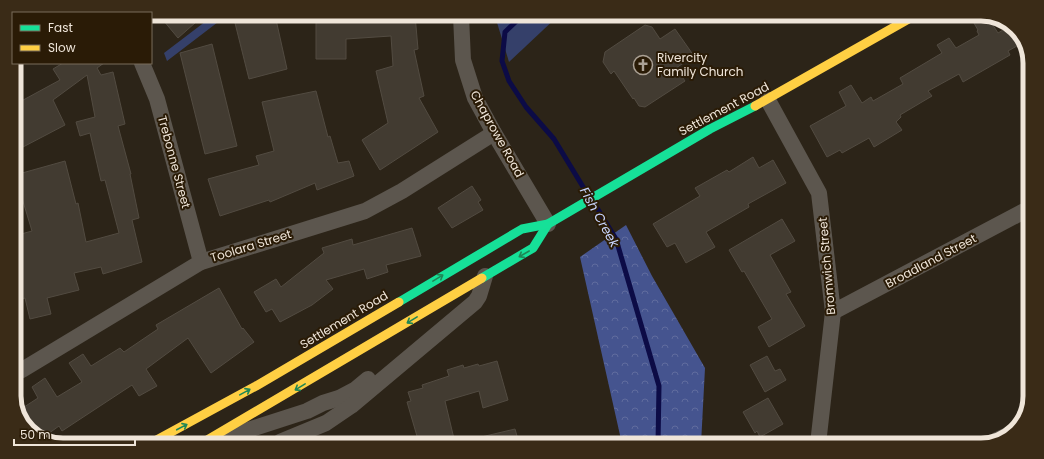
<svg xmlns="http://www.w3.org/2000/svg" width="1044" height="459" viewBox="0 0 1044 459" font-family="Poppins,sans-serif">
<defs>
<pattern id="forest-crowns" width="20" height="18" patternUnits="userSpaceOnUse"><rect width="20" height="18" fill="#45548f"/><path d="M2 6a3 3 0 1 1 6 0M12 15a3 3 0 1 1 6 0" fill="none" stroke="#606c9e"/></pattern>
</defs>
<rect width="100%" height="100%" fill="#2c2418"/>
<path fill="url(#forest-crowns)" d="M626,225L652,276L705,368L701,444H622L580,257Z"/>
<g fill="#35406a">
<path d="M214,15H239L222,19L167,61L164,53Z"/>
<path d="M495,16H558L509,62Z"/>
</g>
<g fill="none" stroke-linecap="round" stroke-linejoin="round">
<g stroke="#0c0b46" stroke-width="5">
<path d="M522,16L505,32L502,61L509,81L526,107L554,139L588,195"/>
<path d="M594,203L616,239L659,386L658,444"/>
<path d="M651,444L658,440"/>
</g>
</g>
<g fill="#423b31" stroke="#524b41">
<path d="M158,14H161L204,15L178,38Z"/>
<path d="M233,15H275L287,69L249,79Z"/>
<path d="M367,15H415L418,49L414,50L424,96L419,98L438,132L380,170L362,140L388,123L376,71L393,66L391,36L346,39V59H316V20L367,21Z"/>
<path d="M971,18H987L990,23L991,22L998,33L1010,26L1022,35L1024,42L1008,51L1010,55L963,82L959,74L928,91L932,96L900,115L901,117L896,122L902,130L874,147L869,138L842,153L840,150L827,157L810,126L846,106L839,92L851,85L862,103L871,97L873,101L903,84L900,78L942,53L937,45L949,38L956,48L979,35L977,31L978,30Z"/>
<path d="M645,25L652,27L660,39L675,29L694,56L676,68L685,81L645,107L639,106L634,98L633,99L614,71L611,74L603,62L605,52Z"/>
<path d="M212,44L237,146L205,154L180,53Z"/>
<path d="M63,63H104L97,68L101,75L113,72L125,124L118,126L131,174H130L139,218L132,220L142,262L103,274L101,267L74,273L79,290L47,298L51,314L30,319L25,298L14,301V236L32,231L15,175L65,161L76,204L78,203L86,242L119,233L105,180L101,181L90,133L80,136L76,122L95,117L87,75L53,100L65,125L23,147L14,130V105L60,80L53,69Z"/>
<path d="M316,91L328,137L330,136L338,163L349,161L354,176L317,190L315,183L270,202L269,200L220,216L208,179L259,165L256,156L274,151L262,102Z"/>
<path d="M753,157L759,168L773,160L786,183L748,204L749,207L706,232L715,247L686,263L675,243L667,247L653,224L700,196L695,188L727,170L729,172Z"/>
<path d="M472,186L481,200L478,202L483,210L452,228L438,208Z"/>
<path d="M782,219L795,241L770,255L791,292L786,294L805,326L769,347L758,327L772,319L744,271L742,272L729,250Z"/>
<path d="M412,228L421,256L386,265L388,272L367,279L364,269L326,280L333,289L312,305L280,322L272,309L266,312L254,292L276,279L281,287L324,253L322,248L352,239L353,245Z"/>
<path d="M219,288L242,329L243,328L254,342L211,373L188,338L146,369L157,386L139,396L132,385L62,431L59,426L41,439L24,426L18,411L38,398L32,387L45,378L57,397L82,382L69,363L83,354L91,366L120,348L124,352L158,329L156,325Z"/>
<path d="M767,356L775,371L780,369L786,380L765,392L750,365Z"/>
<path d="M497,361L508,400L483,408L479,391L445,401L455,443H419L407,402L411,401L408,392L423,388L422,385L449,376L447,370L463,365L464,368L478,364L479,366Z"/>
<path d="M768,398L783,424L760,437L757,431L755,433L743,412Z"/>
<path d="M515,429L519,443H477V438Z"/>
</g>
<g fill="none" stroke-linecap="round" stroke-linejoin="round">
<g stroke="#5c564e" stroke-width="16">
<path d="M461,16L463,60L475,98L494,133L548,224"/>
<path d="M142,63L157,99L201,262"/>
<path d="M768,100L819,193L833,312L818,444"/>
<path d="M833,312L1028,209"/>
<path d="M14,373L22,370L201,262L365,211L402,191L494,133"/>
<path d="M997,440L1012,433"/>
<path d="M224,442L251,429L307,411L323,403L339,398L356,389L368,379"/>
<path d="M280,442L326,423L351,406L475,302L479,296L485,276"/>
</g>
<g stroke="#16e098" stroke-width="9">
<path d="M482,278L533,248L548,224"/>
<path d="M399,302L522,229L548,224L710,129L755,106"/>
</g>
<g stroke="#ffcf43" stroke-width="9">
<path d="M755,106L912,17"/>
<path d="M153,442L256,386L399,302"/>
<path d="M204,442L482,278"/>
</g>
</g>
<defs><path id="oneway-shaft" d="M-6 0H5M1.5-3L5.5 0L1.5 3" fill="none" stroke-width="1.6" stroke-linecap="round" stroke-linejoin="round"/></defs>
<g stroke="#1f8756">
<use href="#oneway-shaft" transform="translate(524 254) rotate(150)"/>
<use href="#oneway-shaft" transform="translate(438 278) rotate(-31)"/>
<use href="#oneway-shaft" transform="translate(412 320) rotate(149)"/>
<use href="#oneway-shaft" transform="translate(300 387) rotate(149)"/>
<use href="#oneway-shaft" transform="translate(245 392) rotate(-29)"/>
<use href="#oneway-shaft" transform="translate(182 427) rotate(-28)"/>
</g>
<defs>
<symbol id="church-ring" viewBox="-11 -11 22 22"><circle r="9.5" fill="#2a1b06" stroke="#aba195" stroke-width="1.5"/><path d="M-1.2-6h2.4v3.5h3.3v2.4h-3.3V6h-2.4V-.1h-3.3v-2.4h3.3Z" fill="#aba195"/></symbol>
</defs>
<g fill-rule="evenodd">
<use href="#church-ring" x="632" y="54" width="22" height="22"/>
</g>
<g text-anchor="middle" stroke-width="4" stroke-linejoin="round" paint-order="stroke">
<g font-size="12" fill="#efe5d9" stroke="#2a1b06" text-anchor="start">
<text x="657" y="62">Rivercity<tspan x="657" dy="14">Family Church</tspan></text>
</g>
<g font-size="12" fill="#efe5d9" stroke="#2a1b06">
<text transform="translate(724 109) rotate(-28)" y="4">Settlement Road</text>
<text transform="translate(497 134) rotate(61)" y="4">Chaprowe Road</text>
<text transform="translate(174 162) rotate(75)" y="4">Trebonne Street</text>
<text transform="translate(251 246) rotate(-17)" y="4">Toolara Street</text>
<text transform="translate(931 261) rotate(-28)" y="4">Broadland Street</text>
<text transform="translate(827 266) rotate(-95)" y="4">Bromwich Street</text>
<text transform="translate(344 320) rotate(-31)" y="4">Settlement Road</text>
</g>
<g font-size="13" font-style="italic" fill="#c7d4fd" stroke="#2a1b06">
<text transform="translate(600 217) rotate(61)" y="5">Fish Creek</text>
</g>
</g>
<path d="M0 0H1044V459H0ZM63 21H981A42 42 0 0 1 1023 63V396A42 42 0 0 1 981 438H63A42 42 0 0 1 21 396V63A42 42 0 0 1 63 21Z" fill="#3a2b17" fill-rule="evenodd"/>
<path fill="none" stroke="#efe5d9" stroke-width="5" d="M63 21H981A42 42 0 0 1 1023 63V396A42 42 0 0 1 981 438H63A42 42 0 0 1 21 396V63A42 42 0 0 1 63 21Z"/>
<rect x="12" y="12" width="140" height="52" fill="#2a1b06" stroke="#796c5a"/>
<rect x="20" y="25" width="20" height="6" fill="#16e098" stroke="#796c5a"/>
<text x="48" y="32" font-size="12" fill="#efe5d9">Fast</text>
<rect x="20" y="45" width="20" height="6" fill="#ffcf43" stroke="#796c5a"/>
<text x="48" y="52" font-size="12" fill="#efe5d9">Slow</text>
<path d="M14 439v6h121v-6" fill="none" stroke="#efe5d9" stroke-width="2"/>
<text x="20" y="439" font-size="12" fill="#efe5d9" stroke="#2a1b06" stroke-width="3" paint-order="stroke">50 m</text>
</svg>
